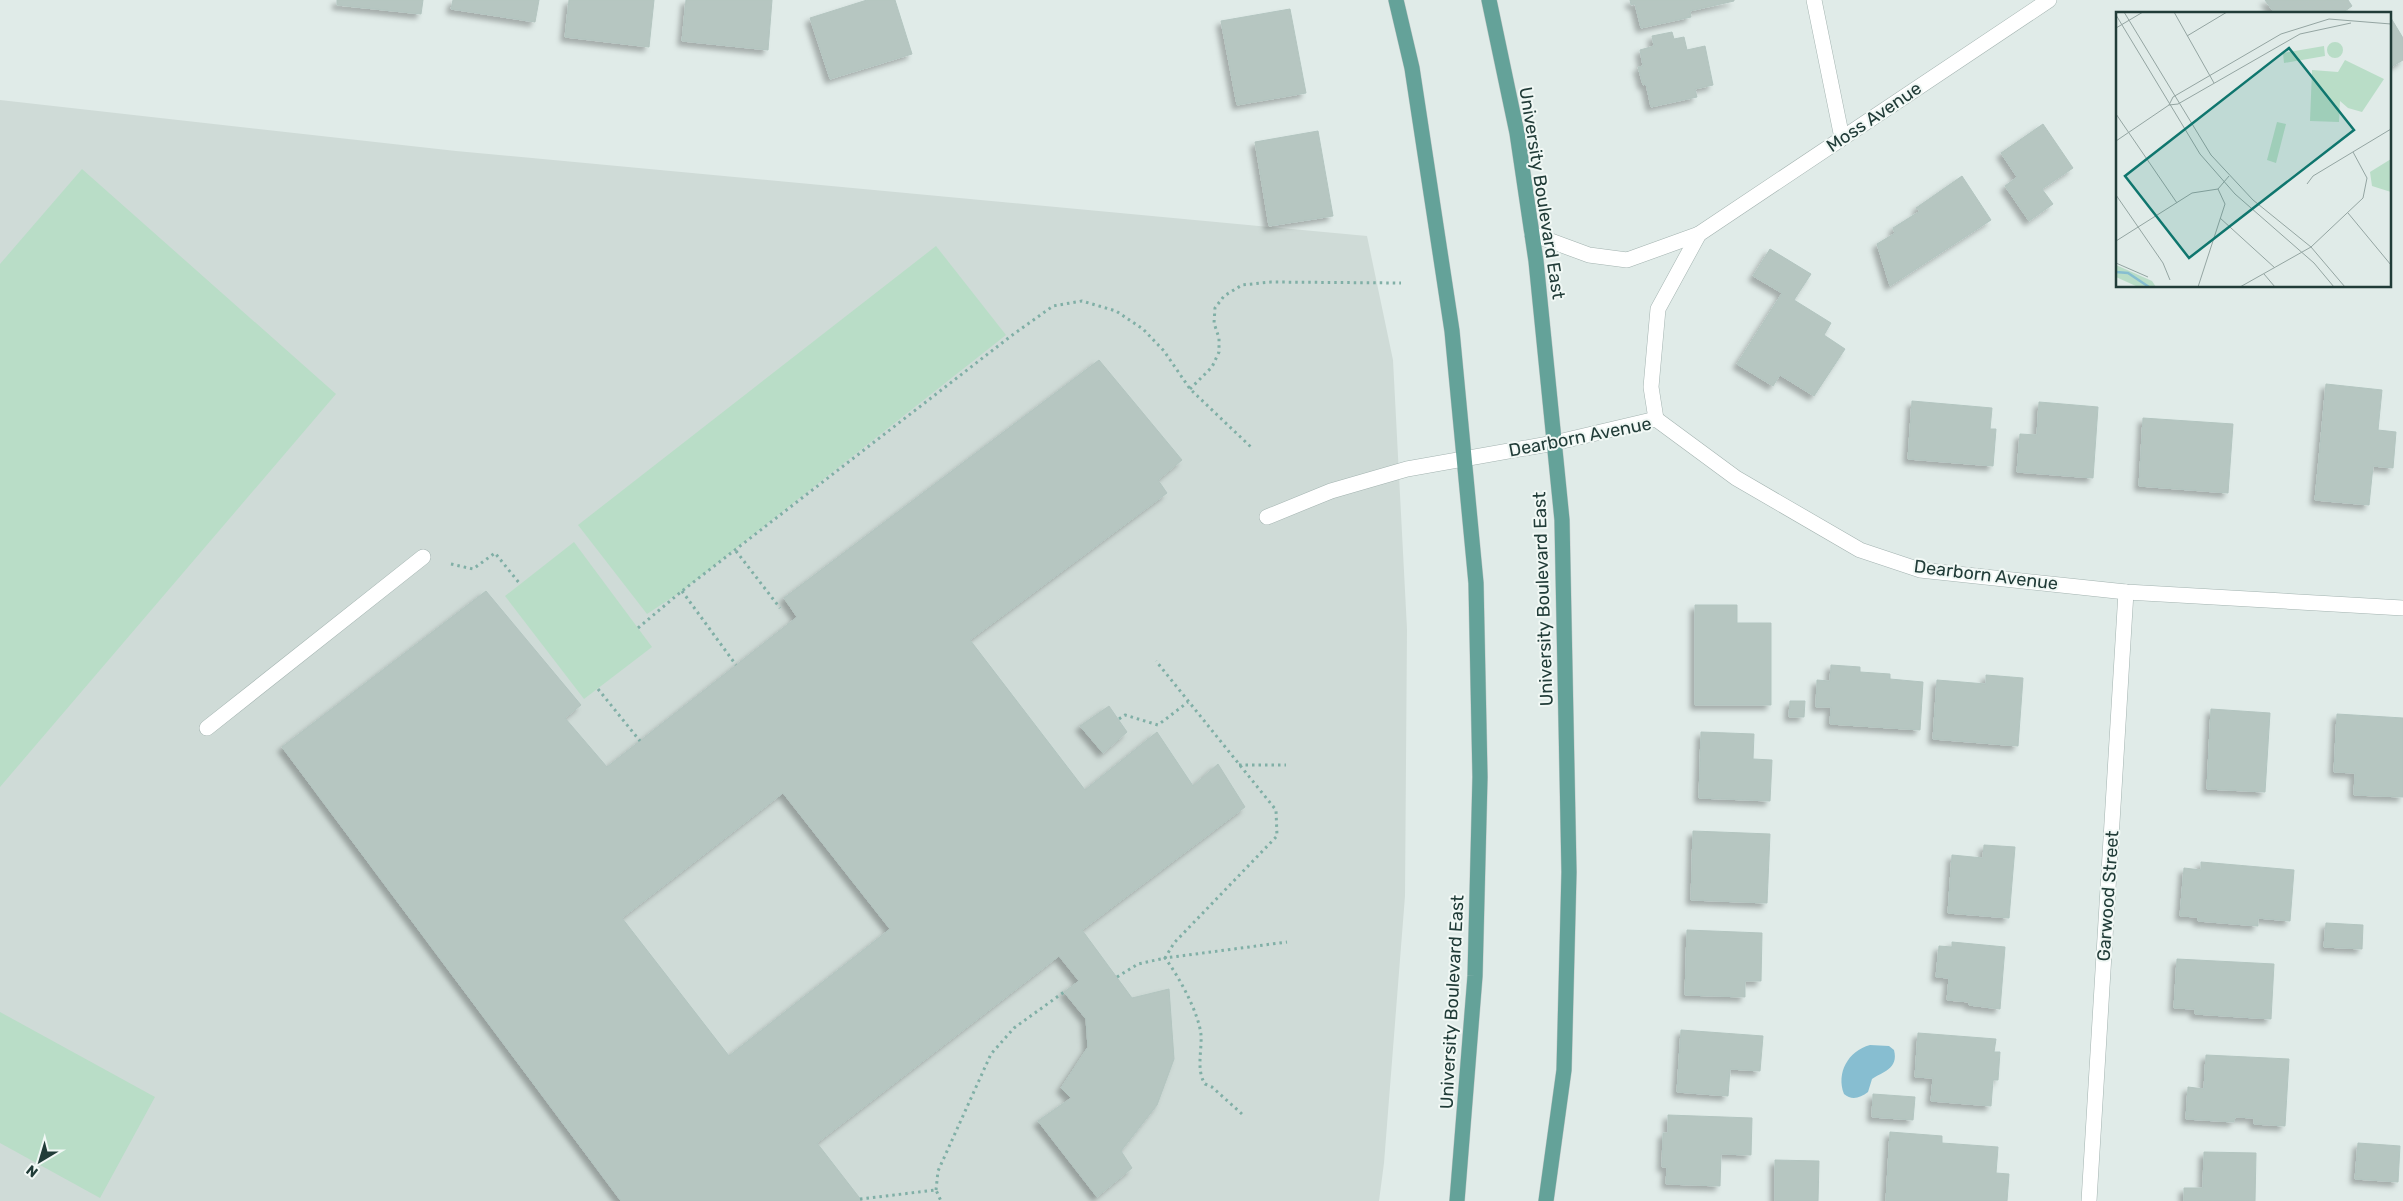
<svg xmlns="http://www.w3.org/2000/svg" width="2403" height="1201" viewBox="0 0 2403 1201" font-family="Rubik,sans-serif">
<defs>
<filter id="shadow"><feDropShadow dx="-4.5" dy="4.5" stdDeviation="2.5" flood-color="#0004"/></filter>
</defs>
<rect width="100%" height="100%" fill="#e0ebe8"/>
<path fill="#cfdbd7" d="M0,100L456,151L1367,236L1393,360L1407,629L1405,896L1384,1163L1379,1201H0Z"/>
<g fill="#b9ddc7">
<path d="M82,169L336,394L0,787V264Z"/>
<path d="M936,246L1006,335L682,591L647,614L578,525Z"/>
<path d="M574,542L652,647L584,699L505,596Z"/>
<path d="M0,1012L155,1097L100,1198L0,1143Z"/>
</g>
<path fill="#87bed1" d="M1870,1045L1889,1046L1894,1050C1899,1069 1882,1072 1872,1079L1868,1092C1860,1098 1852,1101 1844,1094C1836,1073 1848,1051 1870,1045Z"/>
<g fill="#b6c6c1" stroke="#b3c5c0" fill-rule="evenodd" filter="url(#shadow)">
<path d="M337,0H423L421,14L337,5Z"/>
<path d="M453,0H539L535,22L451,9Z"/>
<path d="M569,0H654L649,47L565,37Z"/>
<path d="M686,0H772L768,50L682,41Z"/>
<path d="M867,0H895L912,54L830,79L810,18Z"/>
<path d="M1630,0H1734V1L1690,11L1691,17L1641,28L1635,4L1631,5Z"/>
<path d="M2265,0H2348L2352,6L2341,14H2275Z"/>
<path d="M1290,9L1306,93L1237,105L1221,21Z"/>
<path d="M2391,18L2403,38V60L2393,66L2389,60V19Z"/>
<path d="M1672,32L1674,39L1684,37L1687,50L1705,46L1713,85L1695,89L1697,97L1651,107L1646,84L1643,85L1638,67L1643,66L1640,50L1654,46L1652,36Z"/>
<path d="M2043,124L2073,168L2042,189L2053,204L2029,221L2005,186L2017,177L2001,153Z"/>
<path d="M1318,131L1333,216L1269,226L1255,142Z"/>
<path d="M1962,176L1991,220L1890,286L1877,244L1895,233L1893,228L1920,211L1916,208Z"/>
<path d="M1770,249L1811,274L1794,300L1831,323L1824,335L1845,349L1814,396L1780,375L1773,386L1737,364L1782,293L1753,276Z"/>
<path d="M1099,360L1182,460L1158,480L1167,493L970,640L1085,790L1157,732L1193,786L1218,764L1245,807L1082,930L1132,998L1169,989L1174,1059L1157,1105L1121,1151L1132,1168L1097,1197L1038,1121L1071,1098L1061,1088L1088,1047L1086,1019L1064,992L1079,981L1059,956L817,1143L862,1201H621L282,747L486,591L581,705L565,718L607,767L797,617L784,598ZM783,793L890,929L729,1056L622,918Z"/>
<path d="M2326,384L2382,390L2378,430L2396,432L2393,468L2373,466L2369,505L2315,500Z"/>
<path d="M1912,401L1992,408L1990,429H1996L1993,466L1908,459Z"/>
<path d="M2039,402L2098,407L2093,478L2017,472L2020,434L2037,435Z"/>
<path d="M2143,418L2233,424L2228,493L2139,486Z"/>
<path d="M1695,605H1737V623H1771V705H1695Z"/>
<path d="M1831,665L1860,667V672L1890,674V679L1923,682L1920,730L1830,724L1831,707H1816L1817,680L1830,681Z"/>
<path d="M1986,675L2023,678L2018,746L1933,739L1937,680L1986,684Z"/>
<path d="M1790,701H1805L1804,717H1789Z"/>
<path d="M1109,706L1127,732L1103,753L1080,726Z"/>
<path d="M2211,709L2270,713L2265,792L2207,789Z"/>
<path d="M2337,714L2403,718V797L2354,795L2355,773L2334,772Z"/>
<path d="M1701,732L1754,734L1753,759L1772,760L1770,801L1699,798Z"/>
<path d="M1693,831L1770,834L1767,903L1691,900Z"/>
<path d="M1984,845L2015,847L2009,918L1948,913L1952,855L1983,858Z"/>
<path d="M2201,862L2294,870L2290,921L2258,918V926L2198,921V917L2180,916L2184,868L2201,870Z"/>
<path d="M2326,923L2363,925L2362,949L2324,947Z"/>
<path d="M1687,930L1762,933L1761,981H1745V997L1685,995Z"/>
<path d="M1952,942L2005,947L2000,1009L1969,1005V1002L1947,1000L1949,978L1936,977L1939,946L1952,947Z"/>
<path d="M2177,959L2274,964L2271,1019L2195,1014V1009L2174,1008Z"/>
<path d="M1681,1030L1763,1036L1760,1071L1730,1069L1728,1096L1677,1092Z"/>
<path d="M1918,1033L1996,1039L1994,1052H2000L1998,1080H1993L1991,1106L1931,1101L1933,1078L1915,1077Z"/>
<path d="M2206,1055L2289,1059L2285,1126L2254,1124V1118L2235,1117L2234,1122L2186,1119L2188,1087L2204,1089Z"/>
<path d="M1873,1094L1915,1097L1913,1120L1872,1117Z"/>
<path d="M1668,1115L1752,1118L1751,1155L1721,1154L1720,1186L1666,1184L1667,1167H1662L1663,1133H1668Z"/>
<path d="M1890,1132L1942,1136V1143L1998,1147L1996,1173L2009,1174L2007,1201H1886Z"/>
<path d="M2358,1143L2400,1146L2398,1182L2355,1179Z"/>
<path d="M2204,1152L2256,1153L2255,1201H2184V1188H2203Z"/>
<path d="M1775,1160L1819,1161L1818,1201H1775Z"/>
</g>
<g fill="none" stroke-linecap="round" stroke-linejoin="round">
<defs>
<g id="minor">
<path d="M1814,0L1842,138"/>
<path d="M1532,234L1589,255L1627,260L1699,234"/>
<path d="M1656,419L1651,387L1658,309L1699,234L2049,0"/>
<path d="M1267,517L1331,491L1407,469L1554,443L1656,419L1736,478L1860,550L1920,570L2126,592L2403,608"/>
<path d="M207,728L423,557"/>
<path d="M2089,1201L2126,592"/>
</g>
<g id="major">
<path d="M1396,0L1412,68L1452,331L1476,583L1480,777L1475,976L1457,1201"/>
<path d="M1489,0L1517,133L1536,261L1562,520L1569,872L1564,1070L1546,1201"/>
</g>
</defs>
<use href="#minor" stroke="#a3b3b0" stroke-width="16"/>
<use href="#major" stroke="#c1c8c7" stroke-width="16"/>
<g stroke="#80afa6" stroke-width="3" stroke-dasharray="2.5 4" stroke-linecap="butt">
<path d="M1190,389L1212,367L1219,352V338L1214,323L1215,308L1224,296L1242,285L1271,282L1401,283"/>
<path d="M736,551L780,608"/>
<path d="M451,564L473,569L495,553L520,584"/>
<path d="M682,591L736,665"/>
<path d="M638,628L682,591L1011,336L1053,306L1082,301L1116,311L1143,329L1164,351L1190,389L1252,448"/>
<path d="M598,689L640,741"/>
<path d="M1119,719L1125,715L1158,725L1188,702"/>
<path d="M1239,765H1286"/>
<path d="M1117,977L1138,964L1165,958L1174,943L1277,836L1276,810L1156,661"/>
<path d="M1242,1114L1212,1087L1205,1084C1196,1070 1202,1051 1201,1035C1199,1013 1178,975 1165,958L1287,942"/>
<path d="M936,1190L938,1171L991,1054L1014,1028L1064,992"/>
<path d="M860,1199L936,1190L941,1201"/>
</g>
<use href="#minor" stroke="#fff" stroke-width="15"/>
<use href="#major" stroke="#64a299" stroke-width="15"/>
</g>
<g text-anchor="middle" stroke-width="4" stroke-linejoin="round" paint-order="stroke">
<g font-size="18" fill="#213c38" stroke="#f1f8f5">
<text transform="translate(1874 117) rotate(-34)" y="6">Moss Avenue</text>
<text transform="translate(1542 193) rotate(81)" y="6">University Boulevard East</text>
<text transform="translate(1580 437) rotate(-11)" y="6">Dearborn Avenue</text>
<text transform="translate(1986 575) rotate(7)" y="6">Dearborn Avenue</text>
<text transform="translate(1543 599) rotate(-92)" y="6">University Boulevard East</text>
<text transform="translate(2108 896) rotate(-86)" y="6">Garwood Street</text>
<text transform="translate(1452 1002) rotate(-87)" y="6">University Boulevard East</text>
</g>
</g>
<g transform="translate(2116 12)">
<rect width="275" height="275" fill="#e0ebe8"/>
<path d="M211 38a8 8 0 1 1 16 0a8 8 0 1 1-16 0ZM208,34L209,44L168,51L167,41ZM229,48L268,67L246,100L232,96L224,89L223,110L194,109L196,58L222,60ZM161,110L170,112L160,151L151,148ZM275,147V180L256,174L254,160ZM0,253L36,269L40,275H22L0,265Z" fill="#b9ddc7"/>
<path fill="none" stroke="#87bed1" stroke-width="2.5" d="M0,260L12,261L33,275"/>
<path fill="none" stroke="#94a5a2" stroke-width="1" d="M8,0L95,143L137,188L195,235L229,275M58,0L98,71M0,3L84,142L119,182L198,251L218,275M0,16L27,0M71,24L111,0M53,93L62,92L184,22L235,11M0,102L61,191M0,129L53,93L57,85L165,22L213,7L275,12M191,172L197,164L275,117M0,183L47,251L54,268M232,201L275,253M104,206L159,256M0,229L76,181L102,177L113,164M0,251L32,265M148,262L159,275M82,275L109,192L102,177M124,275L195,235L247,186L251,166L237,140"/>
<path fill="#0f766e" fill-opacity="0.15" stroke="#0f766e" stroke-width="2.5" d="M173,36L238,118L73,246L9,164Z"/>
<rect width="275" height="275" fill="none" stroke="#213c38" stroke-width="2.5"/>
</g>
<g transform="translate(40 1161) rotate(218)" stroke="#f1f8f5" stroke-width="4" paint-order="stroke">
<path d="M0-4L9 19L0 12L-9 19Z" fill="#213c38"/>
<text y="-8" font-size="14" font-weight="bold" text-anchor="middle" fill="#213c38">N</text>
</g>
</svg>
